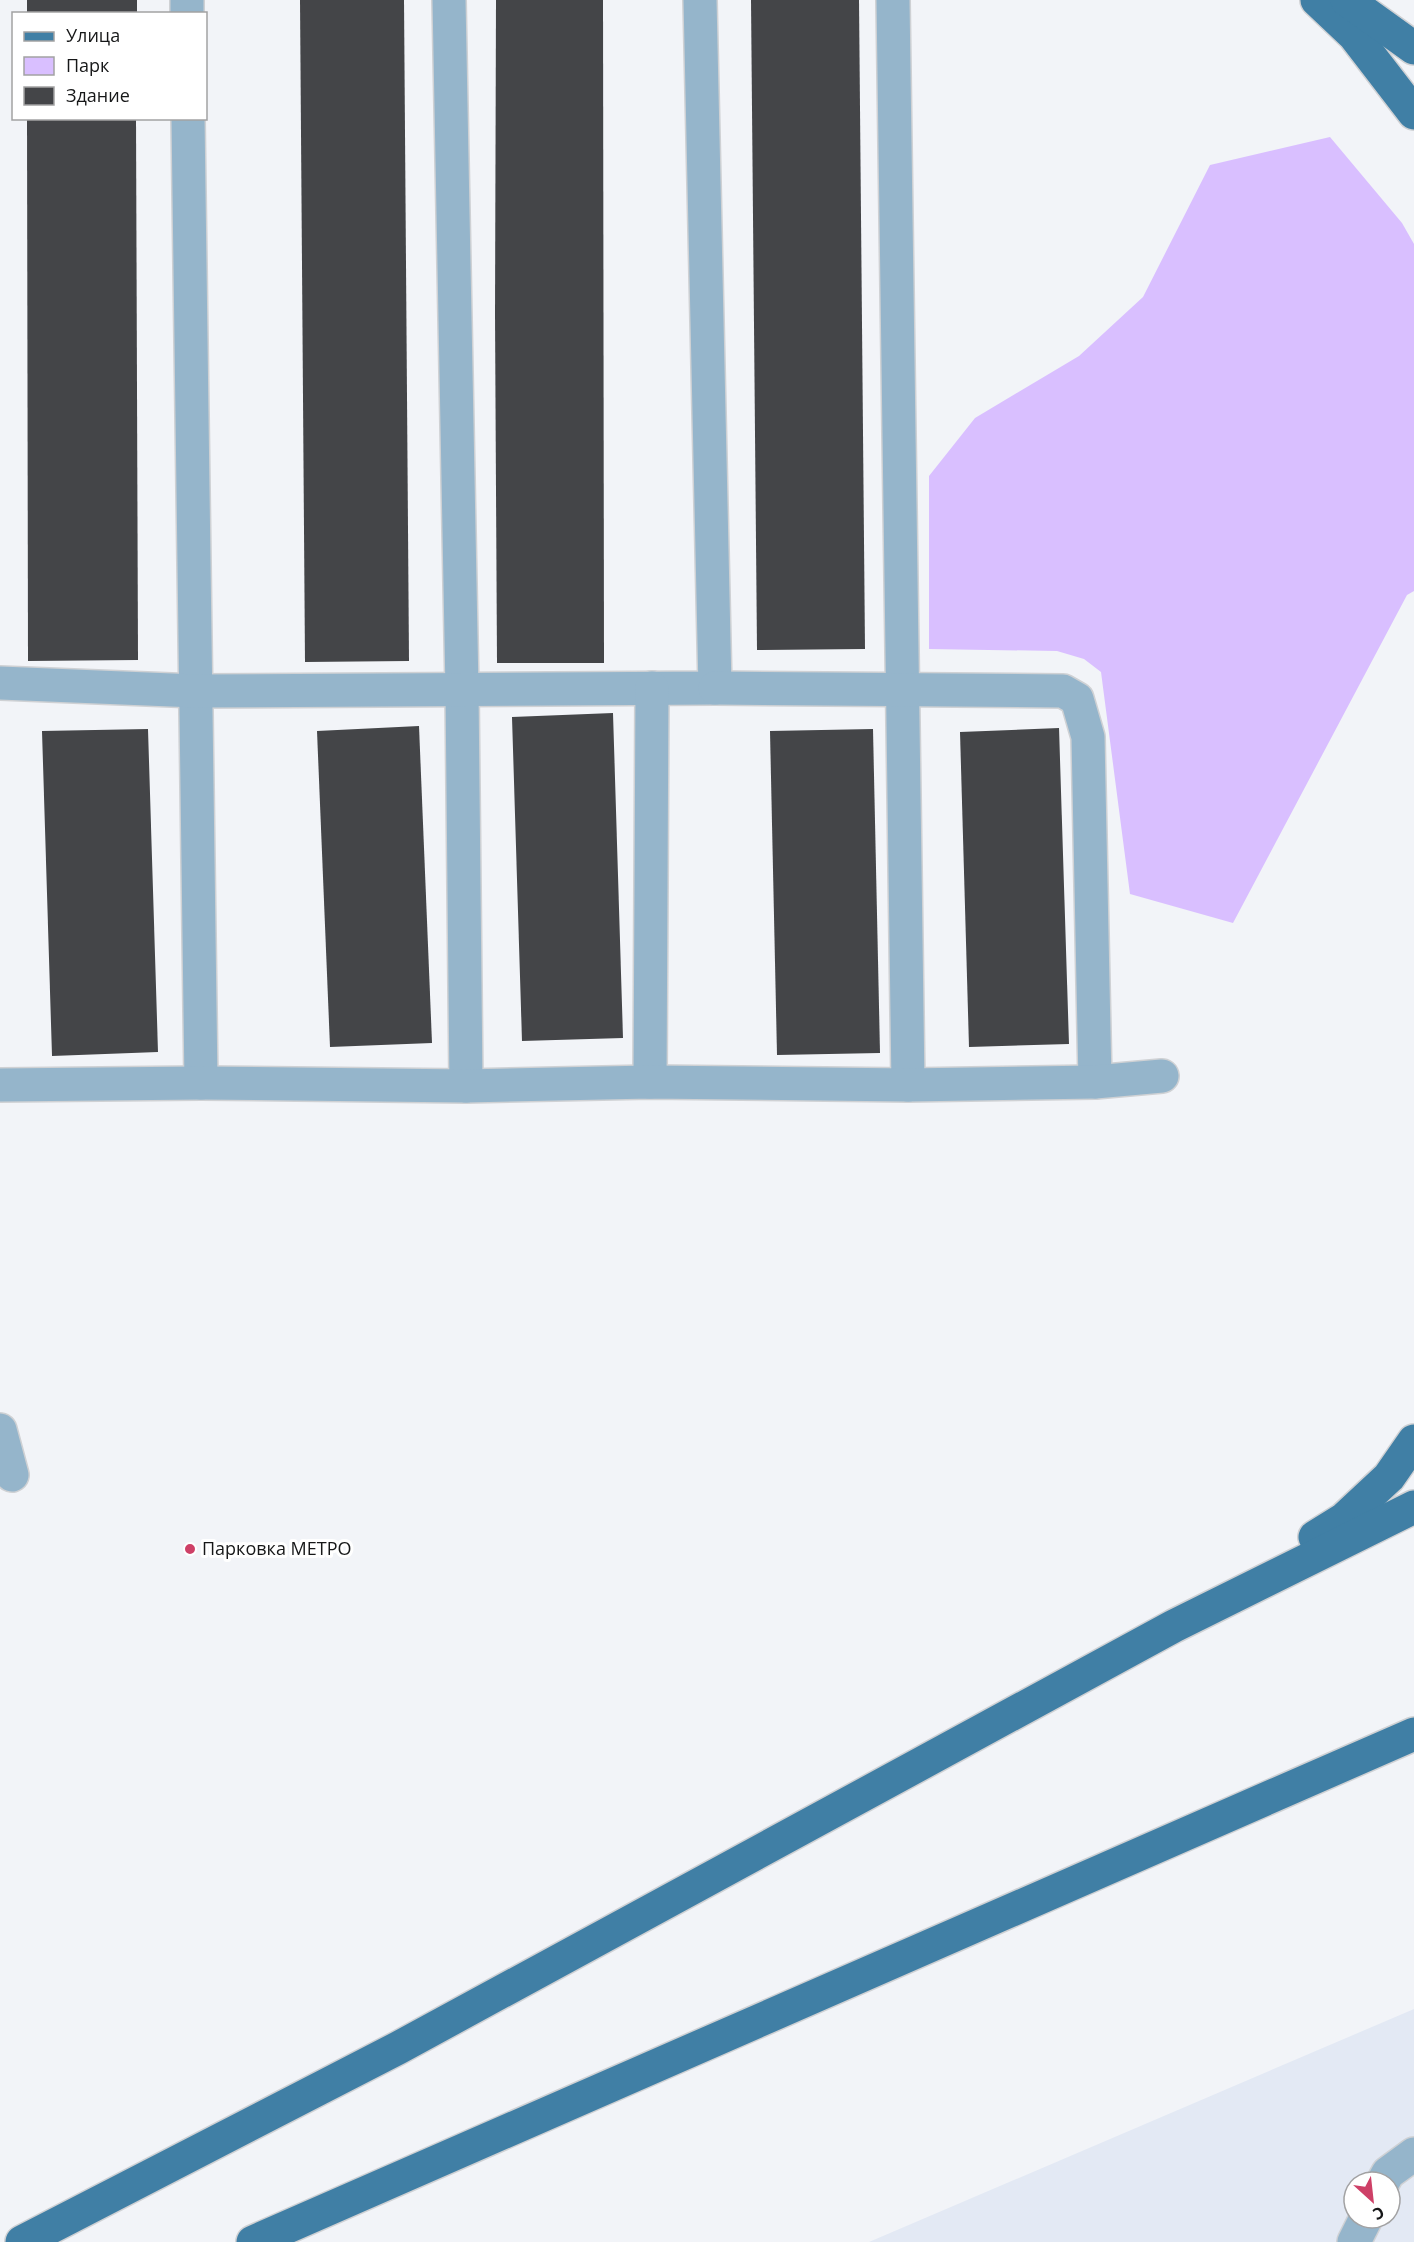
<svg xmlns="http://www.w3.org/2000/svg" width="1414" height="2242" viewBox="0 0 1414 2242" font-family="'Open Sans',sans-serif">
<rect width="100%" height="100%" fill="#f2f4f8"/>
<path fill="#e3e9f4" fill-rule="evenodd" d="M1414,2009V2242H869ZM1354,2182H1390V2218H1354Z"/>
<path fill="#d9bfff" d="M1330,137L1402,223L1414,244V591L1407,595L1233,923L1130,894L1101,672L1084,659L1057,651L929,649V476L975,418L1079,356L1143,297L1210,165Z"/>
<g fill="#444548">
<rect x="27" y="0" width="110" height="14"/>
<path d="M300,0H404L409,661L305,662Z"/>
<path d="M496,0H603L604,663H497L495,314Z"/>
<path d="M751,0H859L865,649L757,650Z"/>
<path d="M27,118H136L138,660L28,661Z"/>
<path d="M613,713L623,1038L522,1041L512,717Z"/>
<path d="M419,726L432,1043L330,1047L317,731Z"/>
<path d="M1059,728L1069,1044L969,1047L960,732Z"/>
<path d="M148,729L158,1052L52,1056L42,731Z"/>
<path d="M873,729L880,1053L777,1055L770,731Z"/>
</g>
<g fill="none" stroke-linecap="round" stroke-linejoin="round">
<defs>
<g id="minor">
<path d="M449,0L462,690L466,1086"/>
<path d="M893,0L908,1085"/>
<path d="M187,14V0"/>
<path d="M188,118L201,1083"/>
<path d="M0,683L196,691L715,688L700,0"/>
<path d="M715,688L1063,691L1077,699L1088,737L1095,1082"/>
<path d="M650,1082L652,688"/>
<path d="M0,1085L201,1083L466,1086L650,1082L908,1085L1095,1082L1162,1076"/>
<path d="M0,1430L12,1475"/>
<path d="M1383,2182L1388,2173L1414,2154"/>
<path d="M1354,2242L1366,2218"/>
</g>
<g id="major">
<path d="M1317,0L1354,35L1414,113"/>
<path d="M1347,0L1414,48"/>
<path d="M1315,1537L1344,1519L1389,1477L1414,1441"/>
<path d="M22,2242L398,2048L1174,1626L1414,1507"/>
<path d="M253,2242L1414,1734"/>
</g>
</defs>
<use href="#minor" stroke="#cfd1d4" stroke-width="36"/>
<use href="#major" stroke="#cfd1d4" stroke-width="36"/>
<use href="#minor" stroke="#95b5cb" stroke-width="33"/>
<use href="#major" stroke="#407fa5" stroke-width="33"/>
</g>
<circle fill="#ce4067" stroke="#fff" stroke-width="2" cx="190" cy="1549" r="6"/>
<g text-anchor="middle" stroke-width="6" stroke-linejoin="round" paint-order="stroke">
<g font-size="18" fill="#161718" stroke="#fff" text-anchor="start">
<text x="202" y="1555">Парковка МЕТРО</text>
</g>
</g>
<rect x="12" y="12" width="195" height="108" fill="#ffffff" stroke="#a2a2a3" stroke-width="1.5"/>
<rect x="24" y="32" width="30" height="9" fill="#407fa5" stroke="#a2a2a3" stroke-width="1.5"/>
<text x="66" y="42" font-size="18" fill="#161718">Улица</text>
<rect x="24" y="57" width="30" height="18" fill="#d9bfff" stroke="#a2a2a3" stroke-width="1.5"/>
<text x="66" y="72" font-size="18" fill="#161718">Парк</text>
<rect x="24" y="87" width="30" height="18" fill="#444548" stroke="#a2a2a3" stroke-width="1.5"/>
<text x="66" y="102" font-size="18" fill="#161718">Здание</text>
<g transform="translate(1372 2200) rotate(153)"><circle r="28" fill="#ffffff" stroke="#a2a2a3" stroke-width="1.5"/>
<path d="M0-4.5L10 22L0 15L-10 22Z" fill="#ce4067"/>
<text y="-9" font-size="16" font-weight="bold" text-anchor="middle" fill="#161718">С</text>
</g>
</svg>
